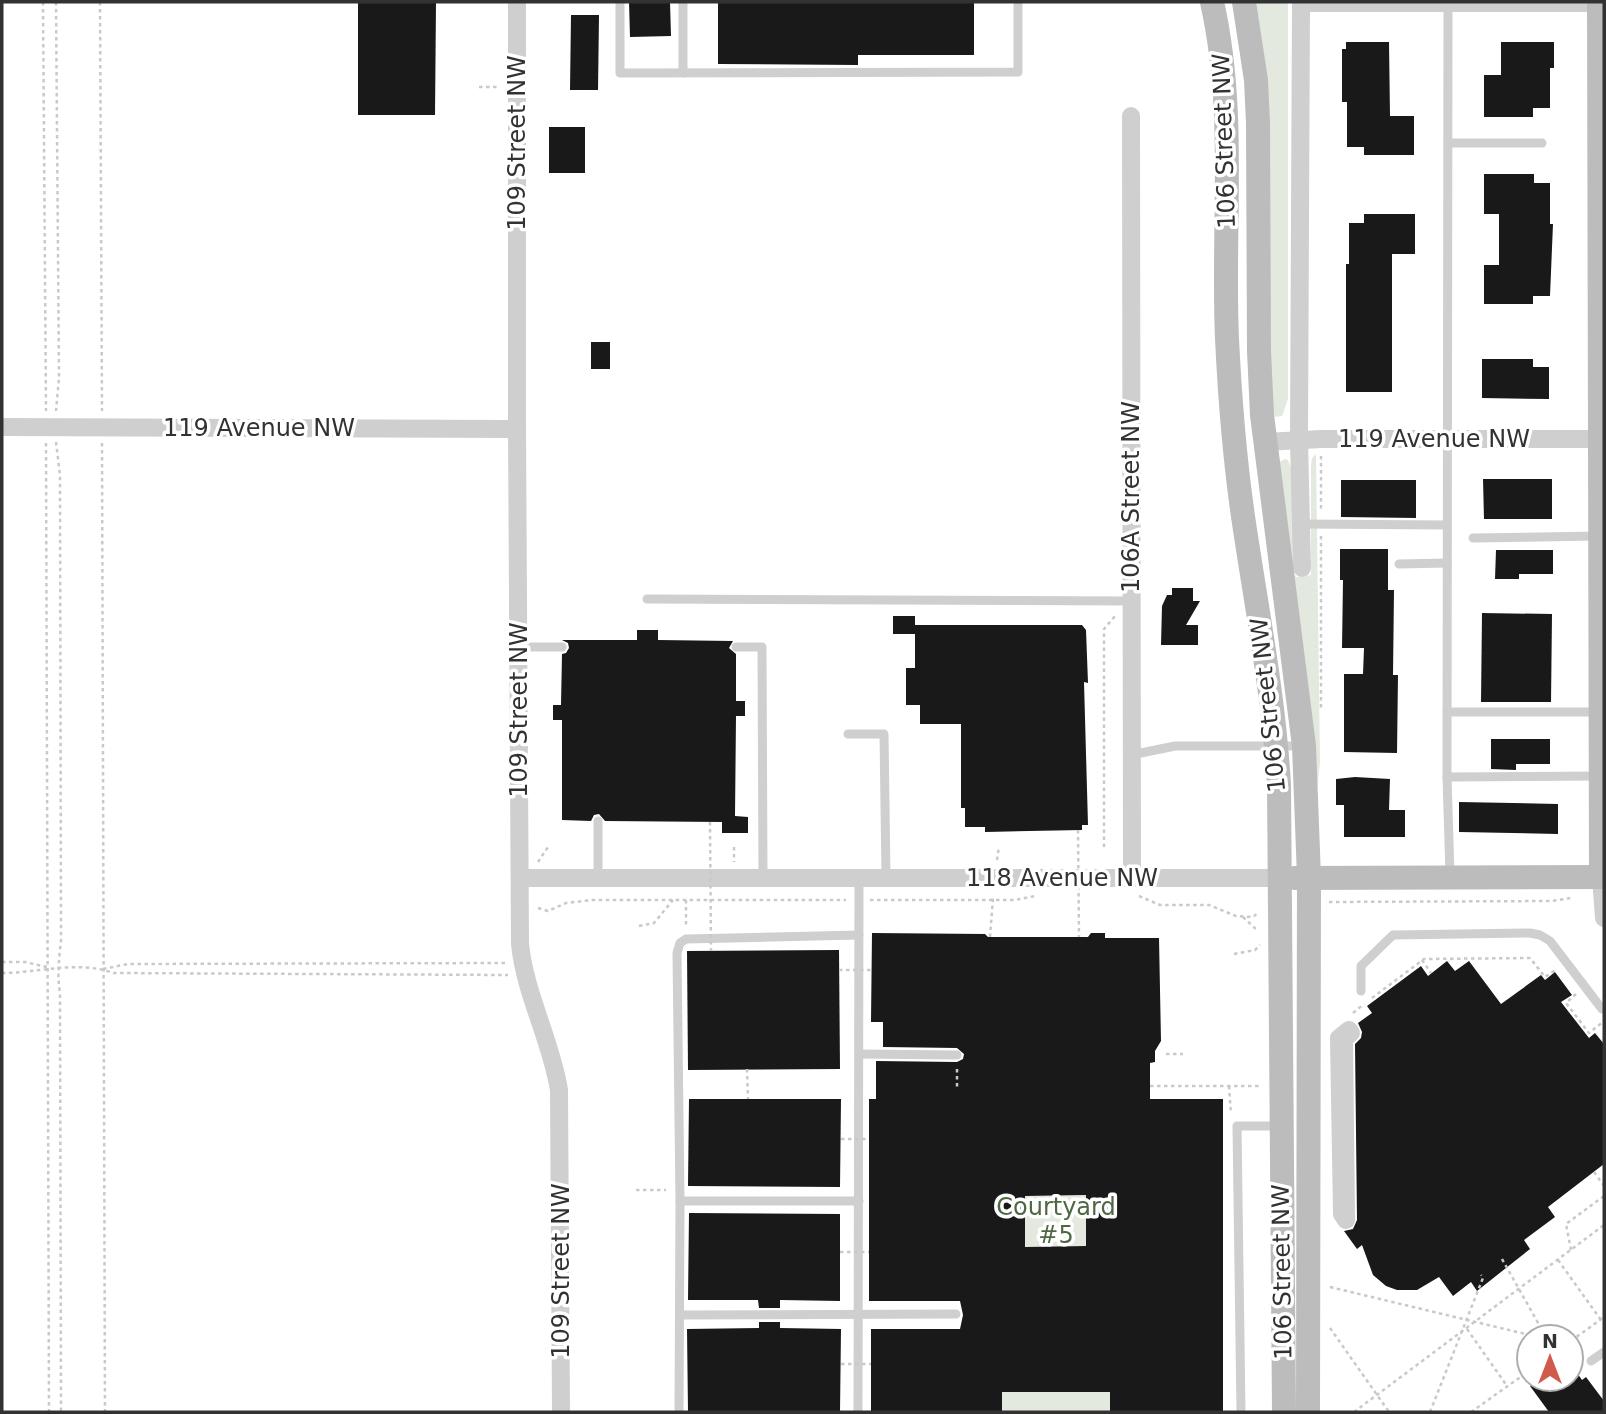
<svg xmlns="http://www.w3.org/2000/svg" width="1606" height="1414" viewBox="0 0 1606 1414" font-family="'DejaVu Sans',sans-serif">
<rect width="100%" height="100%" fill="#fff"/>
<g fill="#e3e9df">
<path d="M1256,2H1288V399L1282,416L1275,417L1271,404L1268,82Z"/>
<path d="M1316,454L1320,762L1317,789L1279,462L1285,459L1288,460L1293,473L1294,574L1296,577L1311,575V466L1312,458Z"/>
<path d="M1086,1195V1246L1025,1247V1196Z"/>
<rect x="1002" y="1392" width="108" height="20"/>
</g>
<g fill="#191919" fill-rule="evenodd">
<path d="M358,2H436L435,115H358Z"/>
<path d="M629,2H670L671,36L630,37Z"/>
<path d="M718,2H974V55H858V65L718,64Z"/>
<path d="M571,15H599L598,90H570Z"/>
<path d="M1346,42H1389L1390,116H1414V155H1364V147H1347V102H1342V49H1346Z"/>
<path d="M1501,42H1554V68H1550V108H1533V117H1484V75H1501Z"/>
<rect x="549" y="127" width="36" height="46"/>
<path d="M1484,174H1534V183H1550V224H1553L1550,296H1533V304H1484V265H1499V214H1484Z"/>
<path d="M1364,214H1415V254H1392V392H1346V264H1349V223H1364Z"/>
<rect x="591" y="342" width="19" height="27"/>
<path d="M1482,359H1533V367H1549V399L1482,398Z"/>
<path d="M1483,479H1552V519H1484Z"/>
<path d="M1341,480H1416V518L1341,517Z"/>
<path d="M1340,549H1388V590H1394L1393,675H1398L1397,753L1344,752V674H1363L1364,648H1342L1343,580H1340Z"/>
<path d="M1496,550H1553V574H1519V579H1495Z"/>
<path d="M1172,588H1193V601H1200L1186,625H1198V645H1161L1162,606L1167,595H1172Z"/>
<path d="M1482,613L1552,614L1551,702H1481Z"/>
<rect x="893" y="616" width="22" height="18"/>
<path d="M915,625H1082L1086,630L1088,683L1084,682L1088,825H1082V830L985,832V827H965V808H961V724H920V705H906V668H915Z"/>
<path d="M637,630H658V640L733,641L729,648L736,654V701H745V716H736L735,816L748,817V833H722V822L605,821L599,814L594,815L591,821L562,820V720H553V705H561L562,654L566,653L569,648L568,643L562,640H637Z"/>
<path d="M1491,739H1550V764H1516V770L1491,769Z"/>
<path d="M1355,777L1390,779L1389,810H1405V837H1344V805H1336V779Z"/>
<path d="M1459,802L1558,804V834L1459,832Z"/>
<path d="M872,933L985,934L988,937H1088L1091,933H1105V938H1159L1161,1041L1155,1051V1062L1150,1063V1099H1223V1412H1110V1392H1002V1412H871V1329H960L963,1315L960,1301H869V1099H876V1061L957,1062L963,1059L964,1054L957,1048L883,1047V1022H871ZM1086,1195V1246L1025,1247V1196Z"/>
<path d="M839,950L840,1069L688,1070L687,951Z"/>
<path d="M1447,961L1455,971L1469,961L1501,1004L1541,975L1545,980L1555,972L1572,995L1561,1002L1589,1038L1595,1033L1604,1044V1164L1548,1207L1555,1217L1524,1240L1530,1249L1477,1291L1471,1282L1453,1296L1439,1277L1417,1290H1397L1386,1286L1373,1275L1362,1245L1357,1249L1344,1231L1353,1229L1357,1220L1355,1044L1361,1038L1362,1032L1358,1023L1372,1013L1367,1006L1421,966L1428,976Z"/>
<path d="M689,1099H841L840,1187L688,1186Z"/>
<path d="M689,1213L840,1214V1301L780,1300V1308H759L758,1300H688Z"/>
<path d="M759,1322H780V1328L841,1329L840,1412H688L687,1329L759,1328Z"/>
<path d="M1571,1364L1582,1380L1586,1377L1604,1401V1412H1549L1530,1386L1540,1379H1571Z"/>
</g>
<g fill="none" stroke-linecap="round" stroke-linejoin="round">
<g stroke="#c9c9c9" stroke-width="2.5" stroke-dasharray="3.5 3.5" stroke-linecap="butt">
<path d="M43,2L46,411"/>
<path d="M56,2L59,378L56,411"/>
<path d="M100,2L102,411"/>
<path d="M479,87H500"/>
<path d="M56,442L60,475L61,941C59,959 57,974 60,993L61,1412"/>
<path d="M46,443L49,1412"/>
<path d="M102,443L105,1412"/>
<path d="M1321,456V512"/>
<path d="M1321,536V708"/>
<path d="M734,847V862"/>
<path d="M1104,847V629L1115,616"/>
<path d="M997,860L999,846"/>
<path d="M538,862L548,847"/>
<path d="M1139,896L1160,905H1209L1236,916L1253,917L1259,912"/>
<path d="M686,900V925"/>
<path d="M870,900H1015L1035,896"/>
<path d="M1329,902L1551,901L1571,898"/>
<path d="M538,908L548,911L566,903L592,900H846"/>
<path d="M1243,917L1258,931"/>
<path d="M639,926L654,923L673,900"/>
<path d="M990,937L993,898"/>
<path d="M1234,954L1255,950L1260,945"/>
<path d="M1422,960L1431,973"/>
<path d="M2,962H25L47,967"/>
<path d="M103,969L128,964L505,963"/>
<path d="M2,973C37,973 79,960 113,973L508,975"/>
<path d="M1576,994L1566,1003L1589,1033L1604,1021"/>
<path d="M1372,998L1424,959L1530,958L1545,977L1557,969"/>
<path d="M1353,1013L1364,1004"/>
<path d="M1166,1054H1183"/>
<path d="M747,1069L748,1099"/>
<path d="M957,1069V1087H960"/>
<path d="M1150,1086H1261"/>
<path d="M1229,1086L1231,1114"/>
<path d="M1594,1172L1604,1186"/>
<path d="M636,1190H666"/>
<path d="M1571,1250L1566,1224L1604,1196"/>
<path d="M1558,1260L1601,1320"/>
<path d="M1330,1287L1538,1337"/>
<path d="M1330,1328L1389,1412"/>
<path d="M1467,1329L1507,1386"/>
<path d="M1571,1341L1604,1317"/>
<path d="M1354,1412L1604,1225"/>
<path d="M1430,1412L1483,1278L1481,1275"/>
<path d="M1471,1412L1529,1371"/>
</g>
<g stroke="#cfcfcf" stroke-width="9">
<path d="M620,2V73L1018,72V2"/>
<path d="M683,2V73"/>
<path d="M1448,2L1447,777L1450,875"/>
<path d="M1448,143H1542"/>
<path d="M1302,524L1447,525"/>
<path d="M1473,538L1598,536"/>
<path d="M1399,564L1447,563"/>
<path d="M647,599L1131,601"/>
<path d="M519,647H562"/>
<path d="M736,647H762L763,877"/>
<path d="M1447,712H1599"/>
<path d="M848,734H884L886,877"/>
<path d="M1131,755L1175,746H1303"/>
<path d="M1447,777L1599,776"/>
<path d="M598,877V821"/>
<path d="M1361,991V966L1393,935L1530,933L1540,935L1550,941L1602,1009L1604,1007"/>
<path d="M859,1054L957,1055"/>
<path d="M680,1201H859"/>
<path d="M680,1315L956,1314"/>
<path d="M1591,1361L1604,1352"/>
<path d="M679,1412L680,1201L677,953L680,943L686,939L859,935"/>
<path d="M858,1412L859,877"/>
<path d="M1241,1412L1237,1126H1282"/>
</g>
<g stroke="#cfcfcf" stroke-width="18">
<path d="M517,2V429L520,944C525,994 551,1040 559,1090L561,1412"/>
<path d="M1301,2L1299,440L1302,568"/>
<path d="M1301,3H1604"/>
<path d="M1131,116L1132,878"/>
<path d="M2,427L517,429"/>
<path d="M1264,442L1321,439H1604"/>
<path d="M1601,877L1604,918"/>
<path d="M520,878H1280"/>
<path d="M1349,1030L1351,1033L1344,1039L1346,1220L1342,1214L1339,1038Z"/>
</g>
<g stroke="#bcbcbc" stroke-width="24">
<path d="M1212,2C1237,113 1222,226 1227,339C1230,400 1235,463 1244,523C1257,611 1274,697 1279,785L1284,1412"/>
<path d="M1244,2L1256,80L1258,123L1259,351L1262,415L1304,746L1309,877L1308,1412"/>
<path d="M1599,2L1601,877"/>
<path d="M1295,878L1604,877"/>
</g>
<g stroke="#c9c9c9" stroke-width="2.5" stroke-dasharray="3.5 3.5" stroke-linecap="butt">
<path d="M710,822L711,951"/>
<path d="M1078,830L1079,937"/>
<path d="M839,970H871"/>
<path d="M841,1139H869"/>
<path d="M840,1252H869"/>
<path d="M1502,1259L1546,1337"/>
<path d="M841,1364H871"/>
</g>
</g>
<g text-anchor="middle" stroke-width="7" stroke-linejoin="round" paint-order="stroke">
<g font-size="24" fill="#323232" stroke="#fff">
<text transform="translate(1224 141) rotate(-92)" y="8">106 Street NW</text>
<text transform="translate(517 143) rotate(-90)" y="8">109 Street NW</text>
<text x="259" y="436">119 Avenue NW</text>
<text x="1434" y="447">119 Avenue NW</text>
<text transform="translate(1131 497) rotate(-90)" y="8">106A Street NW</text>
<text transform="translate(1268 705) rotate(-96)" y="8">106 Street NW</text>
<text transform="translate(519 710) rotate(-90)" y="8">109 Street NW</text>
<text x="1062" y="886">118 Avenue NW</text>
<text transform="translate(561 1271) rotate(-90)" y="8">109 Street NW</text>
<text transform="translate(1282 1272) rotate(-91)" y="8">106 Street NW</text>
</g>
<g font-size="24" fill="#4e6844" stroke="#fff">
<text x="1056" y="1215">Courtyard<tspan x="1056" dy="28">#5</tspan></text>
</g>
</g>
<rect width="1606" height="1414" fill="none" stroke="#323232" stroke-width="7"/>
<g transform="translate(1550 1358)"><circle r="33" fill="#ffffff" stroke="#adadad" stroke-width="2"/>
<path d="M0-5L12 26L0 18L-12 26Z" fill="#d05a4c"/>
<text y="-10" font-size="19" font-weight="bold" text-anchor="middle" fill="#323232">N</text>
</g>
</svg>
